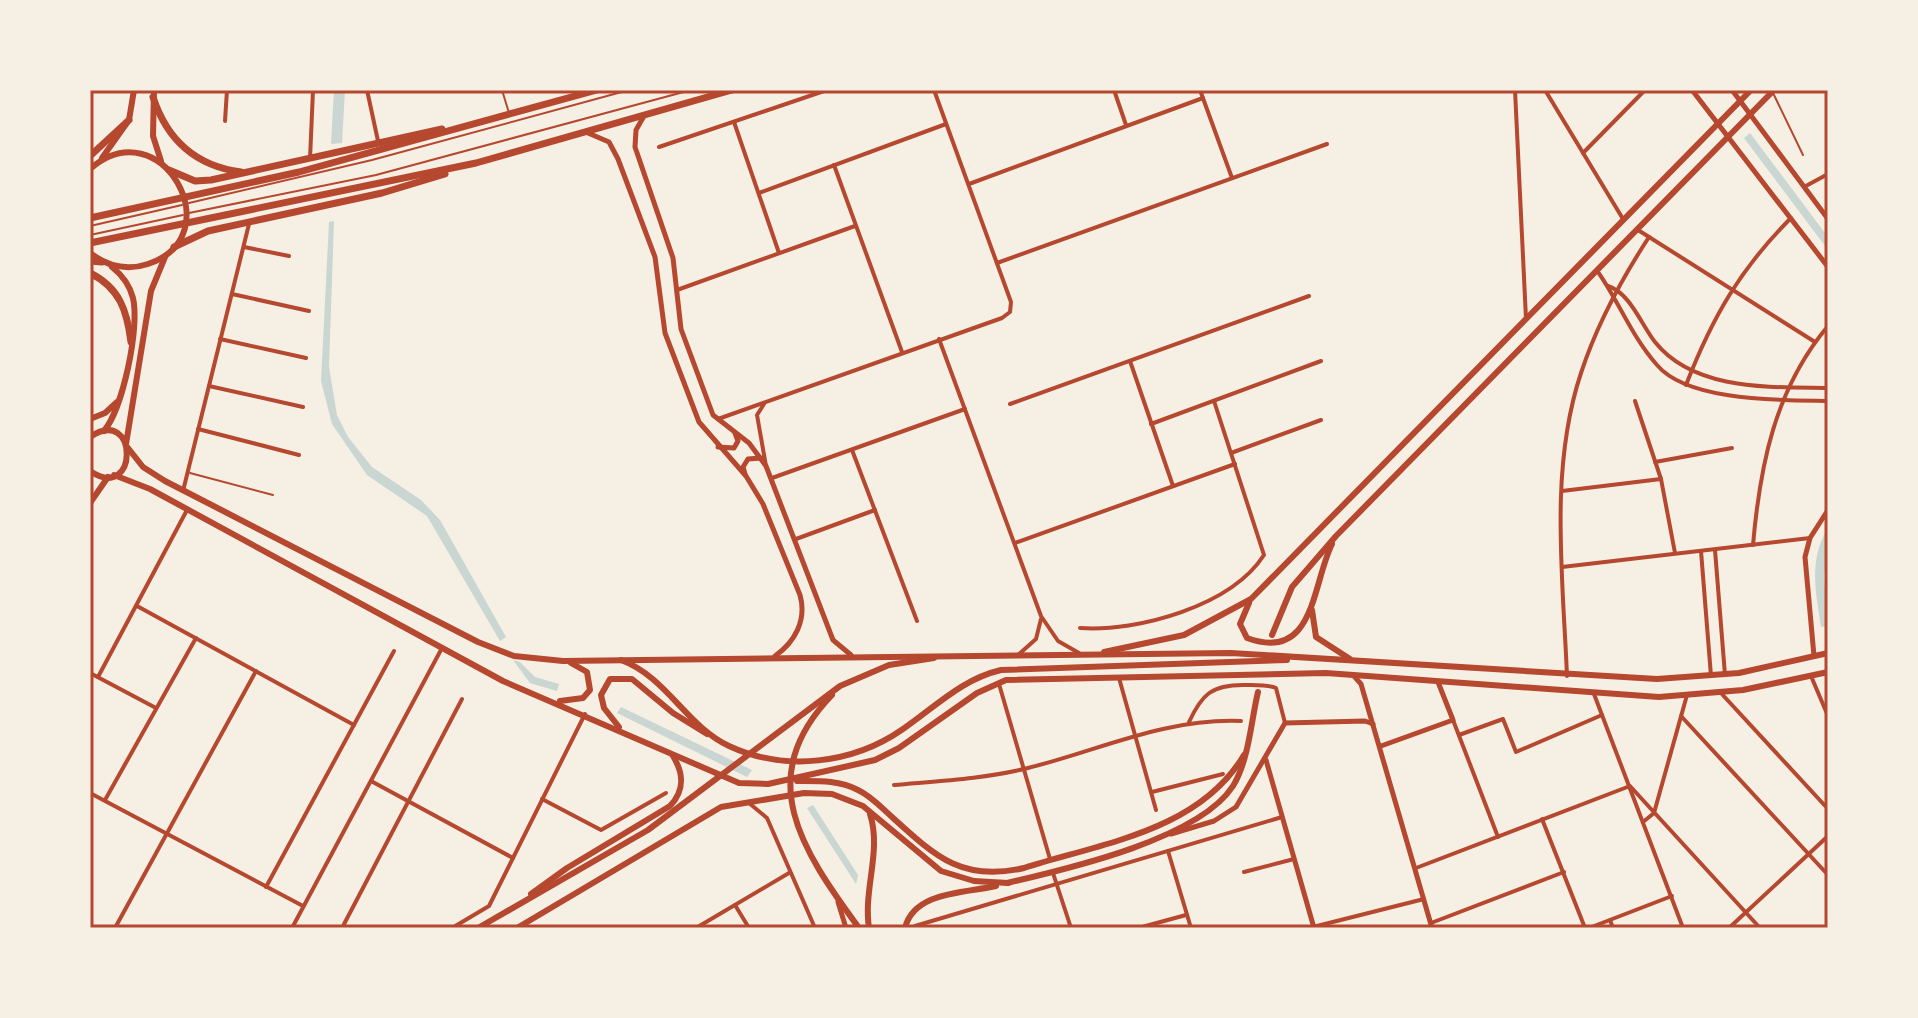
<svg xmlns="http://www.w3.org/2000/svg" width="1918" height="1018" viewBox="0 0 1918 1018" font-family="Georgia,serif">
<rect width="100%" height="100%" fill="#f6efe4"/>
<g fill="#c9d6d2">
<path d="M334,90H345L342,143L331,144Z"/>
<path d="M1750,133L1828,237V250L1744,138Z"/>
<path d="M334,221L329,367L337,415L348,437L372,467L421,500L440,520L506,637L500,641L427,516L367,475L332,424L321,381L329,222Z"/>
<path d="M1828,528L1824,578L1828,626L1821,627C1816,592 1808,560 1828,528Z"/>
<path d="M513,660L520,662L535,677L559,684L557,691L530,683Z"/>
<path d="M621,707L752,770L747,777L617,713Z"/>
<path d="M813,805L858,875L856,884L807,808Z"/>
</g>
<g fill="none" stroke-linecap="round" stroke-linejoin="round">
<g stroke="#b5482f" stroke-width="2">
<path d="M502,90L509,113"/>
<path d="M1774,95L1803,155"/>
<path d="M189,203L372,160L629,90"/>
<path d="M189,213L376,175L691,90"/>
<path d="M90,226L182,205"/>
<path d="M90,235L183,215"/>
<path d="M190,473L273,495"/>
</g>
<g stroke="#b5482f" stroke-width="4">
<path d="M367,90L378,141"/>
<path d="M1114,90L1126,125"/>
<path d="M1200,90L1232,178"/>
<path d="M1515,90L1526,319"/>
<path d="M1545,90L1623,219"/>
<path d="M225,121L227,90"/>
<path d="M734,122L779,253"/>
<path d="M659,147L827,90"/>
<path d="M1583,153L1645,90"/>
<path d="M310,159L313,90"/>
<path d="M834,165L902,352"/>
<path d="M969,184L1203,98"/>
<path d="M1804,187L1828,174"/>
<path d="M759,193L946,124"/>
<path d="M1638,230L1815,342"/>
<path d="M244,247L289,256"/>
<path d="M997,263L1327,144"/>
<path d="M1598,272C1619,302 1632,337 1657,365C1688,402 1782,400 1828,401"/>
<path d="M1608,286C1630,293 1641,324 1655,342C1694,391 1770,387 1828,388"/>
<path d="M677,290L855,226"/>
<path d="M232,294L309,311"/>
<path d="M220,339L306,358"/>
<path d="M939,339L1041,616L1058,641L1079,653"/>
<path d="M1130,361L1173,486"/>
<path d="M1686,385C1712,318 1740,269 1791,218"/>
<path d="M209,386L303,407"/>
<path d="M1635,401L1661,479L1675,553"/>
<path d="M764,404L757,415L766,466"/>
<path d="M1010,404L1309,296"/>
<path d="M718,419L1002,318L1010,312L1011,302L934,90"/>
<path d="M1151,424L1321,361"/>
<path d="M198,429L299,455"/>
<path d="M852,450L917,621"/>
<path d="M1231,453L1321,420"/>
<path d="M1655,462L1732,448"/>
<path d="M772,478L965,409"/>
<path d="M183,491L249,224"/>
<path d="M1562,491L1661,479"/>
<path d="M796,539L875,510"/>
<path d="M1015,543L1235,464"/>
<path d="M1753,545C1760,465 1775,389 1828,326"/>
<path d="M1715,550L1725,675"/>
<path d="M1701,551L1711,676"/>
<path d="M1562,567L1810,538"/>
<path d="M137,606L354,725"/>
<path d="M1080,628C1138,632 1231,606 1264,555L1214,401"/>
<path d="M1018,655L1036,639L1041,619"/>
<path d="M90,673L156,708"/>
<path d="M1567,676C1563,577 1549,469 1581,373C1597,324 1621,280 1649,237"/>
<path d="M1811,676L1828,716"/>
<path d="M98,677L187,510"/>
<path d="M1119,678L1156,810"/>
<path d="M999,684L1050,859"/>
<path d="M1720,692L1828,809"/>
<path d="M1594,694L1683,928"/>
<path d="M1681,716L1828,875"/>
<path d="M1453,720L1498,837"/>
<path d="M1189,722C1202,694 1212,685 1243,685C1254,685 1266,684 1276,688L1285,723"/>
<path d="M1459,735L1503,719L1516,752L1602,715"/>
<path d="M371,781L513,858"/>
<path d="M894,785C939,781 984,779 1028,768C1100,750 1165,718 1241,721"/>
<path d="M1152,792L1223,774"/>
<path d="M90,793L303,906"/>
<path d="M542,799L601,830L666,793"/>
<path d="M105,800L196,638"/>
<path d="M749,803L767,818L815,928"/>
<path d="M1542,819L1585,928"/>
<path d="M1643,822L1654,813L1687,695"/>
<path d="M1168,851L1191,928"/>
<path d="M1416,868L1630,786L1760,928"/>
<path d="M1244,872L1294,859"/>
<path d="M1053,873L1071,928"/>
<path d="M266,887L394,651"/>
<path d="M735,905L749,928"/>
<path d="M1610,920L1613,928"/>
<path d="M1431,923L1564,872"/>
<path d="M915,926L1282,817"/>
<path d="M1142,927L1186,915"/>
<path d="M115,928L256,671"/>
<path d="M292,928L442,648"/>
<path d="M342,928L462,699"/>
<path d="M452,928L489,906L585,714"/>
<path d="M696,928L789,873"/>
<path d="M1309,928L1424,899"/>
<path d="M1589,928L1672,896"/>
<path d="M1729,928L1828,836"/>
</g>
<g stroke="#b5482f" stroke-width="5">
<path d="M1692,90L1828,267"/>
<path d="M1732,90L1828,219"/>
<path d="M644,116L636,130L635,147L673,258L681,329L713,415L749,443L766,466L833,640L851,655"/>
<path d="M588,133L609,142L618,159L655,257L665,333L699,422L746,476L763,504L800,595C807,620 795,642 775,656"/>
<path d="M718,447L734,448L738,441L735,433"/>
<path d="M745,474L743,467L748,459L761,458"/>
<path d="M1814,656L1805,557L1810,538L1828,510"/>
<path d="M1353,675L1361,684L1432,928"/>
<path d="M1381,746L1453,720L1438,682"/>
<path d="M1266,760L1314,928"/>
<path d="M1171,834L1214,821L1236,807L1285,723L1365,721L1373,724"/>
<path d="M838,902L846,928"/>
</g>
<g stroke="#b5482f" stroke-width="6">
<path d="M154,90L153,136L161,161"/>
<path d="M102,158L129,120L134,90"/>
<path d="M90,169C161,107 233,236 148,264C127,271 107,266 90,253"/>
<path d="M90,419L105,413L117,402"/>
<path d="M104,431C123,408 140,327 133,298C130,286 122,275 112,267"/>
<path d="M90,437C139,404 139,504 90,471"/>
<path d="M126,444L151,291L165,257"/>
<path d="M128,448L143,467L165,481L478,642L514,656L563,661L1231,653L1657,679L1739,673L1828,653"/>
<path d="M114,475L150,489L503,681L739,783L768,784L875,760L899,748L977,693L1006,680L1326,673L1659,697L1743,690L1828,672"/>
<path d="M90,503L108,477"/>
<path d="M1249,603L1240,624L1247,638C1315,663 1312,584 1332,544"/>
<path d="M1312,610L1316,637L1350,659"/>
<path d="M1272,635L1292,587L1336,536L1774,90"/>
<path d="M1104,652L1184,635L1251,599L1751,90"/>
<path d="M621,660C667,677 686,726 729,746C785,772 853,764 903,729C935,707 962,679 1001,670L1287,660"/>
<path d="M832,695C752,778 802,850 859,928"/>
<path d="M560,701L583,698L590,690L587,672L571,663"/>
<path d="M619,727L604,708L601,695L610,679H632L673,713L707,734"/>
<path d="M797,781C818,781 839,780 858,790C871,796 882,808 892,817C936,857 962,882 1024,868C1102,843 1199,831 1244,755"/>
<path d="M1007,883C1067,869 1199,839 1233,786C1249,760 1251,721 1258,692"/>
<path d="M531,894L567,868L670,806C685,790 684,774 673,756"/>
<path d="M478,928L648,830L840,686L889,665L934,658"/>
<path d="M517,928L721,807L804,793L832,794L863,806L941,871L974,881L1008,883"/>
<path d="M869,928C863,889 882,851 870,814"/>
<path d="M905,928C914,891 966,893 996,886"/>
</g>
<g stroke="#b5482f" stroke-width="7">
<path d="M153,97C167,140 196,166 241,172"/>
<path d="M90,156L129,120"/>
<path d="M169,170L195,181L211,180L442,129"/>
<path d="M90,218L299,172L597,90"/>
<path d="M90,243L476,163L732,90"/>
<path d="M174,247L208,231L382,193L445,174"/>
<path d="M90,261L102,262"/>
<path d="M90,273C120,288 127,311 131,342"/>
</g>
</g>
<rect width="1918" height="1018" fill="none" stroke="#f6efe4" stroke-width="184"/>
<rect x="92" y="92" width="1734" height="834" fill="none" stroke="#b5482f" stroke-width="3"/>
</svg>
